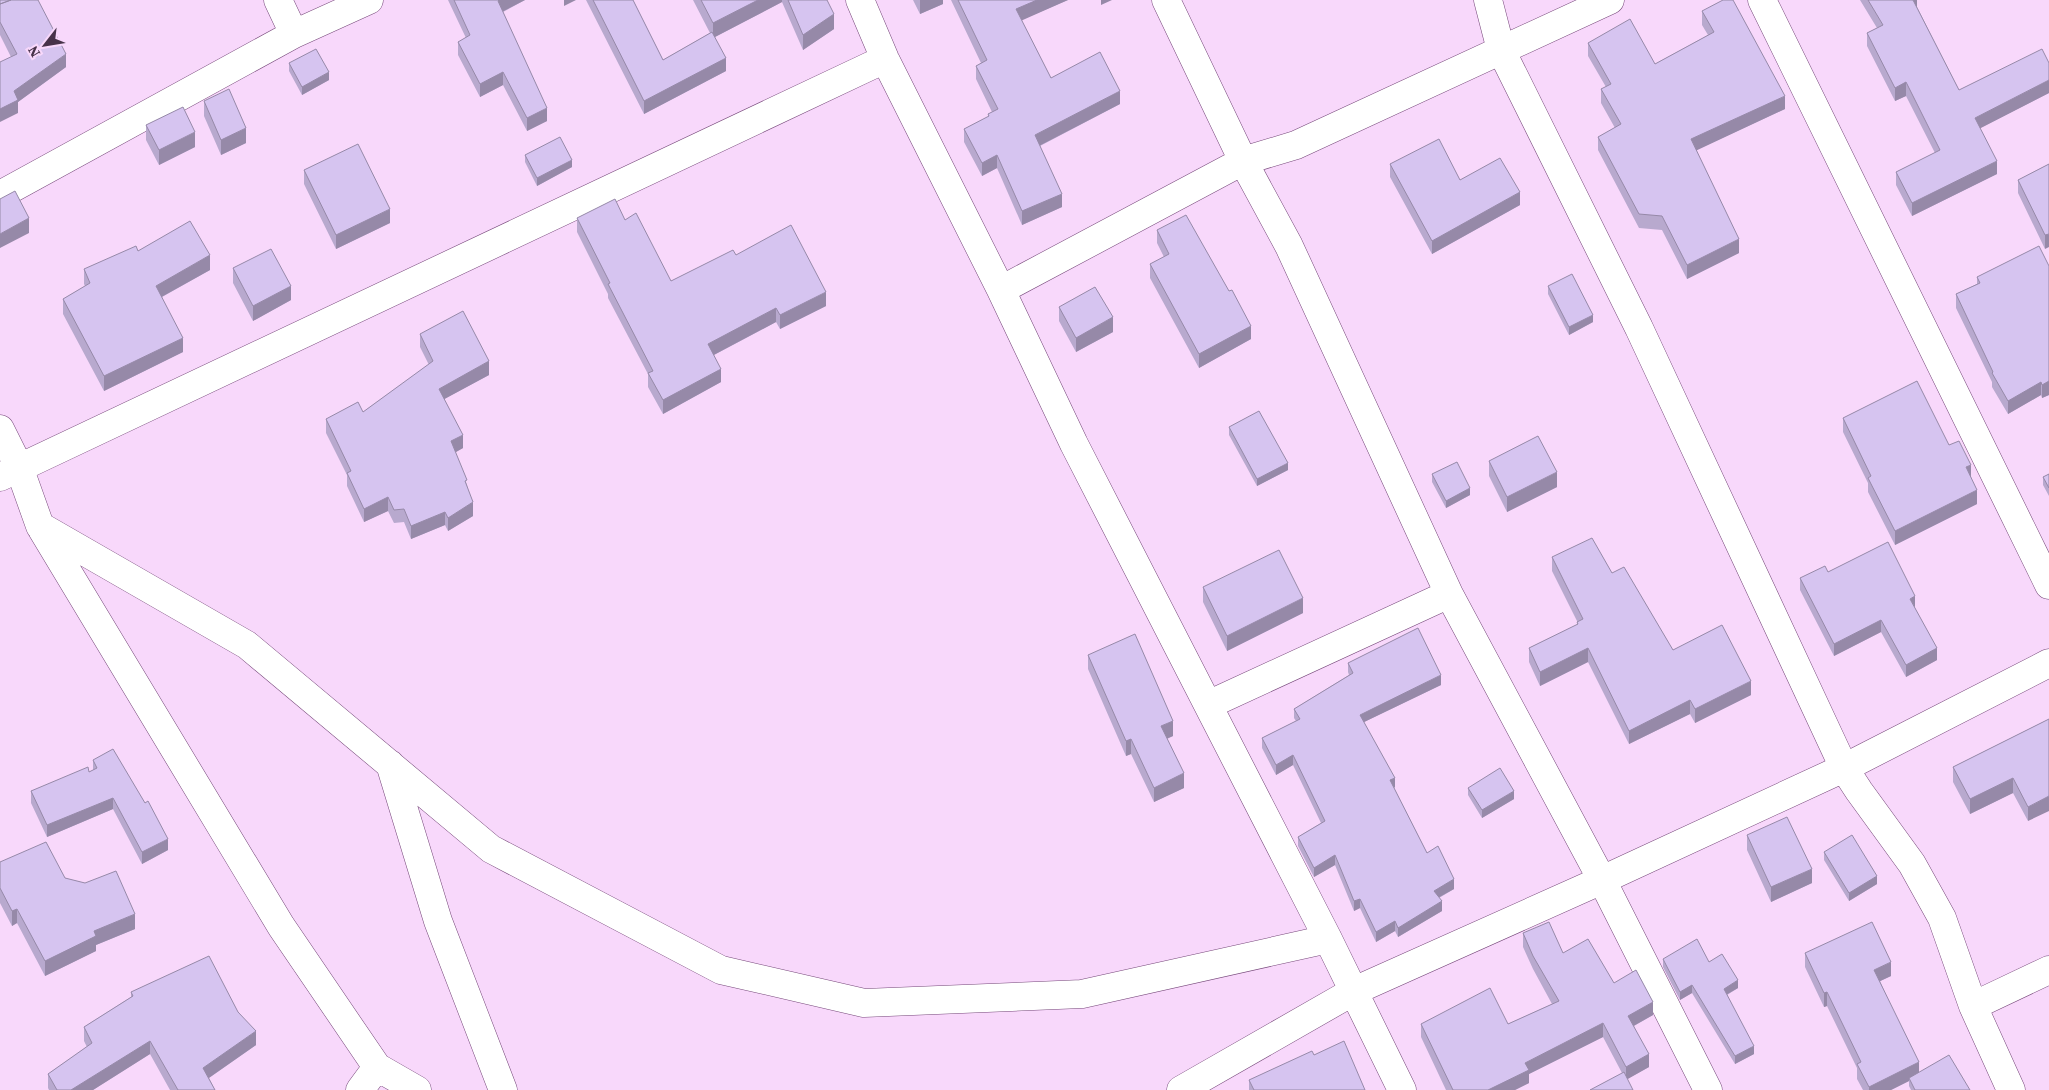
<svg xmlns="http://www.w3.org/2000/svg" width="2049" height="1090" font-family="'Source Serif 4',serif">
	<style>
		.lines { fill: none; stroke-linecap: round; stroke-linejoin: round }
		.street-casing { stroke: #76487a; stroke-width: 29 }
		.street { stroke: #fff; stroke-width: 28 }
		.wall { fill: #b8a9ce }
		.shaded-wall { fill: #9689a8 }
		.building { fill: #d6c4f0; stroke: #9689a8 }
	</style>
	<rect width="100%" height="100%" fill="#f8d8fb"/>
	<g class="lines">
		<defs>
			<path id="street" d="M278 0 294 34
				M860 0 885 59 1001 290 1074 444 1328 939 1402 1090
				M1166 0 1243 161 1289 246 1449 594 1602 880 1708 1090
				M1488 0 1501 50 1639 328 1844 768 1859 791 1912 864 1942 918 1973 1006 2011 1090
				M1762 0 2049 585
				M0 195 294 34 369 0
				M1001 290 1243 161 1296 145 1610 0
				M0 429 19 467 40 526 281 926 377 1067 417 1090
				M0 477 885 59
				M40 526 247 645 491 849 721 970 864 1003 1082 994 1328 939
				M1208 705 1449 594
				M390 764 438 921 503 1090
				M1973 1006 2049 970
				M360 1090 377 1067
				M1181 1090 1354 991 1602 880 1844 768 2049 663"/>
		</defs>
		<use href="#street" class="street-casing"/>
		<use href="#street" class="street"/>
	</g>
	<path class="wall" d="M0 0 66 67 18 102V113L11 57 0 35Z
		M448 0H525L503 12 547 121 527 131 503 85 480 97 458 55V42L466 38Z
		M586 0H633L663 60 710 33 693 0H827L834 29 803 50 782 2 715 37 726 71 644 114Z
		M913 0H943V4L920 14Z
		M951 0H1068L1021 20 1051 78 1120 104 1040 146 1062 207 1022 225 997 168 982 176 964 142V129L988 117V114L992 112 976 79V66L981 63Z
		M1860 0H1917V7L1959 90 2049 93 1980 128 1997 174 1912 216 1896 185V172L1935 153 1906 96 1895 101 1867 46V33L1877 28Z
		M1702 11 1785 109 1696 150 1739 253 1687 279 1662 230 1639 228 1598 150V137L1615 128 1601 103V89L1606 87 1588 56V43L1655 64 1708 35 1702 25Z
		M289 63 329 80 302 95 289 71Z
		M204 101 246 143 221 155 204 116Z
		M146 125 195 147 159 165 146 140Z
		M525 155 572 167 537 186 525 162Z
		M1390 164 1460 180 1520 205 1432 254 1390 177Z
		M2049 164 2045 249 2018 193V180Z
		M304 170 390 223 336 249 304 184Z
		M577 218 625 220 671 281 736 255 826 306 780 329 776 322 714 355 721 382 663 414 648 387V374L608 298V294L577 232Z
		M1157 230 1251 339 1199 368 1150 278V264L1164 257 1157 243Z
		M2049 266V395L2042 398 2041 395 2008 414 1992 387V382L1956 308V294L1977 284V277Z
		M233 268 291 300 253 321 233 283Z
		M84 269 210 270 162 297 183 352 104 391 63 314V299L85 286 84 284Z
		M1548 286 1593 322 1569 335 1548 294Z
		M1059 307 1113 332 1076 352 1059 321Z
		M420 334 489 375 444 399 463 448 455 452 467 485 473 516 448 531 445 525 411 539 404 522 394 523 388 511 364 522 347 486V475L326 433V419L363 412 429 365 420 347Z
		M1843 418 1949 445 1971 477 1977 504 1895 545 1868 492V483L1843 432Z
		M1229 427 1288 470 1257 486 1229 435Z
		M1489 461 1557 487 1507 512 1489 476Z
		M1432 474 1470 495 1446 508 1432 482Z
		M2049 474V496L2043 485V477Z
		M1552 557 1612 573 1673 650 1751 695 1695 723 1690 714 1629 744 1588 662 1540 686 1529 662V648L1577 625V621L1552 571Z
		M1828 572 1915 608 1937 660 1906 677 1881 632 1834 656 1800 590V578Z
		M1203 587 1303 613 1227 651 1203 602Z
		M1088 655 1173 736 1167 739 1184 788 1154 802 1131 754 1126 756 1088 669Z
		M1348 663 1441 685 1364 722 1395 787 1394 788 1427 853 1454 889 1439 898 1442 911 1398 937 1395 931 1376 942 1360 908 1354 911 1335 865 1314 877 1298 846V837L1321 823 1293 765 1276 775 1262 748V738L1296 721 1294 718V709L1349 675 1348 672Z
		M2049 719 2028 821 2013 793 1970 814 1953 782V767Z
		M93 760 168 850 142 864 113 809 47 837 31 803V791L89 772 93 770Z
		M1468 788 1514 799 1482 818 1468 795Z
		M1747 835 1812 883 1771 902 1747 850Z
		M1824 852 1877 884 1849 901 1824 860Z
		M0 862 65 878 135 929 96 945V951L45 976 17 923 12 926 0 903Z
		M1523 933 1563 953 1614 983 1653 1015 1634 1026 1649 1067 1627 1079 1622 1073 1603 1037 1529 1074V1083L1515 1090H1446L1421 1037V1024H1508L1552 1004 1533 969 1523 947Z
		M1805 953 1891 976 1880 981 1919 1073 1970 1090H1911L1909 1086V1081L1891 1090H1863L1857 1079V1068L1827 1006 1824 1007 1805 967Z
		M1663 959 1709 962 1738 988 1727 995 1754 1054 1735 1064 1692 993 1680 1000 1663 967Z
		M131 992 256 1045 209 1078 215 1090H170L150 1054 93 1090H49L48 1088V1074L87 1047 84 1041V1027L131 997Z
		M1314 1055 1365 1090H1249V1080Z"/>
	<path class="shaded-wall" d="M499 0H525L498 14V1Z
		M564 0H576L564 6Z
		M758 0H782V2L713 38V23Z
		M920 0H943V4L920 14Z
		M1037 0H1068L1016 23V9Z
		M1101 0H1112L1101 5Z
		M1913 0H1917V9Z
		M834 14V29L803 50V35Z
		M66 54V67L18 102V113L0 122V109L14 91Z
		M726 58V71L644 114V101Z
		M329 72V80L302 95V87Z
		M503 72V85L480 97V84Z
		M2049 80V93L1975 131V118Z
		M1906 82V96L1895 101V88Z
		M1120 91V104L1035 148V135Z
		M1785 96V109L1691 153V139Z
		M547 108V121L527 131V118Z
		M246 128V143L221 155V140Z
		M195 132V147L159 165V150Z
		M997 155V168L982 176V163Z
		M572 160V167L537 186V178Z
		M1997 161V174L1912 216V203Z
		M1520 192V205L1432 254V241Z
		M1062 194V207L1022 225V211Z
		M390 209V223L336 249V235Z
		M29 218V233L0 248V234Z
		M2049 234V247L2045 249V235Z
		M1739 239V253L1687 279V265Z
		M210 255V270L156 300V286Z
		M291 286V300L253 321V306Z
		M826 292V306L780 329V315Z
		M776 308V322L708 358V344Z
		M1593 315V322L1569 335V327Z
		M1113 317V332L1076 352V338Z
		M1251 326V339L1199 368V354Z
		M183 338V352L104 391V376Z
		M489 361V375L439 402V389Z
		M721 369V382L663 414V400Z
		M2049 381V395L2042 398V385Z
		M2041 382V395L2008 414V401Z
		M463 435V448L451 455V441Z
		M1288 463V470L1257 486V479Z
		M1971 465V479L1966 467Z
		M1557 472V487L1507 512V497Z
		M1470 488V495L1446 508V501Z
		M1977 490V504L1895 545V531Z
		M388 497V511L364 522V509Z
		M473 502V516L448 531V518Z
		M445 512V525L411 539V526Z
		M1915 596V608L1910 599Z
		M1303 598V613L1227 651V636Z
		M1881 620V632L1834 656V644Z
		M1588 648V662L1540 686V672Z
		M1937 648V660L1906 677V665Z
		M1441 675V685L1360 724V715Z
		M1751 681V695L1695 723V709Z
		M1690 700V714L1629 744V731Z
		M1173 721V736L1161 741V726Z
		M1131 739V754L1126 756V741Z
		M1293 755V765L1276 775V765Z
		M1184 773V788L1154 802V788Z
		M1395 778V787L1390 790V780Z
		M2013 778V793L1970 814V799Z
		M1514 791V799L1482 818V810Z
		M2049 796V811L2028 821V807Z
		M113 798V809L47 837V825Z
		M168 839V850L142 864V852Z
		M1335 855V865L1314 877V868Z
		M1812 869V883L1771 902V887Z
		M1877 876V884L1849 901V893Z
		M1454 879V889L1434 900V891Z
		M1360 899V908L1354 911V901Z
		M1442 901V911L1398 937V928Z
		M17 909V923L12 926V911Z
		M135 914V929L96 945V951L45 976V961L94 931Z
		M1395 921V931L1376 942V932Z
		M1891 962V976L1874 984V970Z
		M1738 980V988L1724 996V989Z
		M1692 985V993L1680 1000V992Z
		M1827 992V1006L1824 1007V993Z
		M1653 1002V1015L1628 1029V1016Z
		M1603 1023V1037L1529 1074V1083L1515 1090H1488L1525 1063Z
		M256 1031V1045L203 1082V1068Z
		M150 1041V1054L93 1090H71Z
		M1754 1046V1054L1735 1064V1056Z
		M1649 1054V1067L1626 1080V1067Z
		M1919 1062V1076L1909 1078V1081L1891 1090H1869V1087Z"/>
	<path class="building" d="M0 0H11L0 4Z
		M11 0H38L66 54 14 91 18 100 0 109V62L17 54 0 22V4Z
		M454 0H499L498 1 547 108 527 118 503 72 480 84 458 42 470 35Z
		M593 0H633L663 60 712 32 726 58 644 101Z
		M701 0H758L713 23Z
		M788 0H827L834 14 803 35Z
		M958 0H1037L1016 9 1051 78 1100 52 1120 91 1035 135 1062 194 1022 211 997 155 982 163 964 129 989 116 988 114 998 109 976 66 987 60Z
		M1723 0H1733L1785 96 1691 139 1739 239 1687 265 1662 216 1639 214 1598 137 1621 124 1601 89 1611 84 1588 43 1630 19 1655 64 1714 32 1702 11Z
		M1868 0H1913L1959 90 2042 49 2049 63V80L1975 118 1997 161 1912 203 1896 172 1940 150 1906 82 1895 88 1867 33 1883 25Z
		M316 49 329 72 302 87 289 63Z
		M229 89 246 128 221 140 204 101Z
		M183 107 195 132 159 150 146 125Z
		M560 137 572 160 537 178 525 155Z
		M1439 139 1460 180 1500 158 1520 192 1432 241 1390 164Z
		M358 144 390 209 336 235 304 170Z
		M2049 164V234L2045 235 2018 180Z
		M15 191 29 218 0 234V199Z
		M615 199 625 220 636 213 671 281 733 250 736 255 791 225 826 292 780 315 776 308 708 344 721 369 663 400 648 373 653 371 608 284 610 283 577 218Z
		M1186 215 1229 291 1232 290 1251 326 1199 354 1150 264 1169 254 1157 230Z
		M190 221 210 255 156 286 183 338 104 376 63 299 90 283 84 269 136 246 138 251Z
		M2039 246 2049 266V381L2042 385 2041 382 2008 401 1992 373 1993 372 1956 294 1980 283 1977 277Z
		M271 249 291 286 253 306 233 268Z
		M1572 274 1593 315 1569 327 1548 286Z
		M1095 287 1113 317 1076 338 1059 307Z
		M463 311 489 361 439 389 463 435 451 441 467 480 465 481 473 502 448 518 445 512 411 526 404 509 394 510 388 497 364 509 347 473 351 471 326 419 358 402 363 412 433 361 420 334Z
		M1917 381 1949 445 1959 441 1971 465 1966 467 1977 490 1895 531 1868 478 1871 476 1843 418Z
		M1259 411 1288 463 1257 479 1229 427Z
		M1538 436 1557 472 1507 497 1489 461Z
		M1457 462 1470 488 1446 501 1432 474Z
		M2049 474V488L2043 477Z
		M1592 538 1612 573 1624 567 1673 650 1722 625 1751 681 1695 709 1690 700 1629 731 1588 648 1540 672 1529 648 1578 624 1577 622 1583 619 1552 557Z
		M1888 542 1915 596 1910 599 1937 648 1906 665 1881 620 1834 644 1800 578 1825 566 1828 572Z
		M1279 550 1303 598 1227 636 1203 587Z
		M1418 628 1441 675 1360 715 1395 778 1390 780 1427 853 1438 846 1454 879 1434 891 1442 901 1398 928 1395 921 1376 932 1360 899 1354 901 1335 855 1314 868 1298 837 1325 821 1293 755 1276 765 1262 738 1300 719 1294 709 1353 673 1348 663Z
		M1135 634 1173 721 1161 726 1184 773 1154 788 1131 739 1126 741 1088 655Z
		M2049 719V796L2028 807 2013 778 1970 799 1953 767Z
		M113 749 145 803 148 801 168 839 142 852 113 798 47 825 31 791 88 767 89 772 97 768 93 760Z
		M1500 768 1514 791 1482 810 1468 788Z
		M1787 817 1812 869 1771 887 1747 835Z
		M1852 835 1877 876 1849 893 1824 852Z
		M46 842 65 878 85 883 116 871 135 914 94 931 96 936 45 961 17 909 12 911 0 888V862Z
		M1549 922 1563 953 1588 939 1614 983 1636 970 1653 1002 1628 1016 1649 1054 1626 1067 1603 1023 1525 1063 1529 1070 1488 1090H1453L1421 1024 1490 988 1508 1024 1559 1001 1533 956 1523 933Z
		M1872 922 1891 962 1874 970 1919 1062 1869 1087 1857 1064 1861 1062 1827 992 1824 993 1805 953Z
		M1697 939 1709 962 1722 954 1738 980 1724 989 1754 1046 1735 1056 1692 985 1680 992 1663 959Z
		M209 956 238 1012 256 1031 203 1068 215 1090H178L150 1041 71 1090H57L48 1074 92 1043 84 1027 133 996 131 992Z
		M1344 1041 1365 1090H1254L1249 1080 1312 1051 1314 1055Z
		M1949 1055 1970 1090H1915L1909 1078Z
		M1624 1072 1633 1090H1590Z"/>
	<g transform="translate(45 45) rotate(239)" stroke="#f8d8fb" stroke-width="4" paint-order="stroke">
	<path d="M0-4L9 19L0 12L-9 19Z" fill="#473249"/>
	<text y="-8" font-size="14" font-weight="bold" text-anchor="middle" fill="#473249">N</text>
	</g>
</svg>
